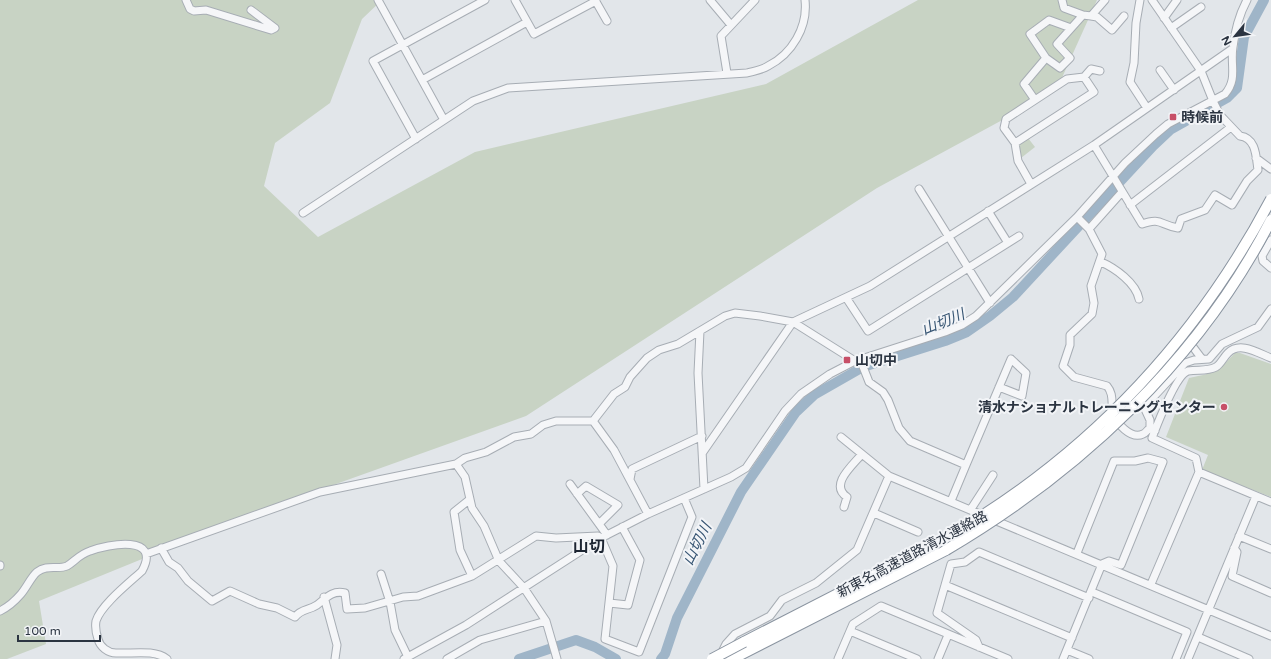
<svg xmlns="http://www.w3.org/2000/svg" width="1271" height="659" font-family="'Varela Round','Noto Sans JP',sans-serif">
	<style>
		.green { fill: #c8d3c4 }
		.lines { fill: none; stroke-linecap: round; stroke-linejoin: round }
		.river { stroke: #9fb5c8; stroke-width: 10 }
		.minor-casing { stroke: #a7adb4; stroke-width: 9 }
		.highway-casing { stroke: #8a94a0; stroke-width: 12 }
		.minor { stroke: #f5f6f8; stroke-width: 7 }
		.highway { stroke: #fff; stroke-width: 10 }
		.highway-bridge-casing { stroke: #8a94a0; stroke-width: 12; stroke-linecap: butt }
		.highway-bridge { stroke: #fff; stroke-width: 10 }
		.poi-dot { fill: #c74f67; stroke: #f2f4f7; stroke-width: 1.5 }
		.labels { text-anchor: middle; stroke-width: 4; stroke-linejoin: round; paint-order: stroke }
		.poi-label { font-size: 14px; font-weight: bold; fill: #2b3441; stroke: #f2f4f7; text-anchor: start }
		.street-label { font-size: 14px; fill: #2b3441; stroke: #f2f4f7 }
		.water-label { font-size: 15px; font-style: italic; fill: #375573; stroke: #f2f4f7 }
		.quarter-label { font-size: 16px; font-weight: bold; fill: #1d2532; stroke: #f2f4f7 }
	</style>
	<rect width="100%" height="100%" fill="#e2e6ea"/>
	<path class="green" d="M0 0H382L362 19 330 103 275 143 264 186 318 237 475 152 766 84 918 0H1097L1056 91 877 188 526 416 255 513 39 601 46 644 7 659H0Z
		M1028 138 1035 147 1021 158 1017 147Z
		M1235 353H1240L1271 364V497L1202 470 1208 455 1166 437 1189 378C1217 372 1216 373 1235 353Z"/>
	<g class="lines">
		<path class="river" d="M519 659 576 640 595 647 616 659
			M661 659 665 654 677 618 741 492 796 412 814 395 863 367 945 341 967 332 990 316 1013 297 1153 146 1170 130 1227 98 1237 88 1244 37 1264 0"/>
		<defs>
			<path id="minor" d="M186 0 190 9 194 11 206 10 271 30 275 28 251 10
				M378 0 444 120
				M515 0 534 34 596 1
				M595 0 607 21
				M710 0 731 25
				M1062 0 1064 8 1083 15
				M1140 0 1136 23 1134 63 1130 82 1147 108
				M1091 16 1097 17 1112 30 1124 16
				M1164 18 1177 0
				M1171 28 1201 7
				M1046 58 1030 34 1049 20 1071 28
				M1160 70 1174 90
				M727 73 721 36 755 0
				M1084 77 1091 69 1100 71
				M422 80 527 22
				M1035 100 1024 84 1046 58 1060 68 1070 58 1057 44 1083 15 1091 16 1105 0
				M416 139 373 61 485 0
				M1015 143 1094 92 1084 77 1067 79 1006 119 1004 128 1015 143 1018 161 1031 184
				M1094 145 1142 224C1161 217 1160 225 1178 228L1181 219 1205 210 1215 195 1232 205 1247 181 1258 170C1256 156 1256 138 1240 136L1220 115 1213 101 1201 71 1152 0
				M1256 158 1271 169
				M919 189 990 303
				M1130 205 1231 127
				M988 211 1008 243
				M303 213 473 101 508 88 747 73C754 71 762 70 768 66 792 54 808 27 805 0
				M1077 217 1089 229 1102 254 1091 286 1094 303 1092 314 1070 335V345L1063 366 1074 377 1107 386C1114 394 1111 403 1113 413 1116 423 1131 440 1143 434 1146 433 1148 429 1150 428L1155 431
				M1089 229 1122 192
				M1271 240 1262 256 1263 261 1271 268
				M1101 262C1115 268 1136 283 1139 299
				M847 299 868 331 1019 236
				M700 331 698 373 704 489
				M1193 347 1202 359
				M860 359 869 382 883 392 888 400 899 428 910 441 966 465 951 501
				M593 421 614 394 625 387 630 377 647 358 659 350 678 344 725 316 735 313 760 316 793 322 855 361
				M593 421 614 450 648 514
				M1150 428V420L1144 407 1185 363 1194 360 1209 359 1222 344 1258 327 1271 309
				M841 437 889 476 1271 636
				M703 452 793 322 870 286 1094 145 1232 49
				M456 464 465 477 472 508 484 526 499 561 524 588 546 621 557 659
				M966 465 1011 359 1026 373 1022 396 999 387
				M1199 472 1271 502
				M630 479 632 469 702 436
				M570 484 607 535
				M577 494 586 486 618 505 599 524
				M469 500 454 512 460 550 472 576
				M844 507 847 497C829 485 852 466 862 454
				M971 509 993 475
				M874 513 918 532
				M1239 536 1271 549
				M161 548 169 562 178 568 188 581 212 601 230 591 259 604 277 608 295 617C302 608 308 611 317 605 326 598 332 590 345 593L347 609 365 608 403 597 418 596 472 576 536 536 556 538 598 536 601 538 613 566 605 639 639 652 692 517 684 498
				M1234 548 1237 552 1232 576 1271 593
				M146 554 320 492 456 464 465 458 486 452 514 437 531 434 543 425 556 421H593
				M0 565V566
				M381 574 390 602 395 630 408 657
				M1151 584 1199 472 1196 458 1152 438C1157 425 1176 375 1188 371 1198 369 1206 372 1216 367 1221 364 1223 358 1228 353 1240 341 1258 353 1271 358
				M945 585 1072 638
				M1092 592 1187 632 1176 659
				M324 597 337 645 335 659
				M609 603 628 605 640 560 622 527
				M0 611C8 607 15 601 21 594 27 587 31 577 37 572 47 564 58 570 67 566 75 561 80 554 90 551 108 544 162 534 142 571 129 583 101 605 96 621 95 627 96 633 98 639 100 647 108 653 116 653 132 654 154 649 167 659
				M850 631 917 659
				M1198 637 1249 659
				M979 647 976 640 937 613 951 564 965 562 979 552 1089 598
				M1067 650 1089 659
				M404 659 466 625 601 538 648 514 731 477 746 468 785 411 801 394 830 374 855 361 945 332 962 325 976 316 1077 217 1125 163 1156 134 1168 124 1225 94C1238 79 1230 65 1233 47 1235 30 1239 15 1247 0
				M447 659 480 640 546 621
				M725 659 723 650 726 644 735 634 770 616 782 600 816 583 857 550 889 476
				M838 659 853 624 881 606 1008 659
				M938 659 948 635
				M1063 659 1102 564 1109 561 1121 565 1163 462 1148 458 1135 461H1114L1077 553
				M1188 659 1256 496"/>
			<path id="highway" d="M744 642 935 544
				M732 659 946 550"/>
		</defs>
		<use href="#minor" class="minor-casing"/>
		<use href="#highway" class="highway-casing"/>
		<use href="#minor" class="minor"/>
		<use href="#highway" class="highway"/>
		<defs>
			<path id="highway-bridge" d="M935 544C1082 462 1192 348 1271 199
				M946 550C1080 471 1199 360 1271 220
				M712 659 744 642"/>
		</defs>
		<use href="#highway-bridge" class="highway-bridge-casing"/>
		<use href="#highway-bridge" class="highway-bridge"/>
	</g>
	<g class="poi-dot">
		<rect x="1169" y="113" width="8" height="8" rx="2"/>
		<rect x="843" y="356" width="8" height="8" rx="2"/>
		<circle cx="1224" cy="407" r="4"/>
	</g>
	<g class="labels">
		<g class="poi-label">
			<text x="1181" y="122">時候前</text>
			<text x="855" y="365">山切中</text>
			<text x="1216" y="412" text-anchor="end">清水ナショナルトレーニングセンター</text>
		</g>
		<g class="street-label">
			<text transform="translate(912 554) rotate(-28)" y="5">新東名高速道路清水連絡路</text>
		</g>
		<g class="water-label">
			<text transform="translate(943 322) rotate(-22)" y="5">山切川</text>
			<text transform="translate(697 544) rotate(-63)" y="5">山切川</text>
		</g>
		<g class="quarter-label">
			<text x="589" y="552">山切</text>
		</g>
	</g>
	<g transform="translate(1235 36) rotate(241)" stroke="#f2f4f7" stroke-width="3" paint-order="stroke">
	<path d="M0-3L7 15L0 10L-7 15Z" fill="#2b3441"/>
	<text y="-6" font-size="11" font-weight="bold" text-anchor="middle" fill="#2b3441">N</text>
	</g>
	<path d="M18 635v6h82v-6" fill="none" stroke="#2b3441" stroke-width="2"/>
	<text x="24" y="635" font-size="12" fill="#2b3441" stroke="#f2f4f7" stroke-width="3" paint-order="stroke">100 m</text>
</svg>
